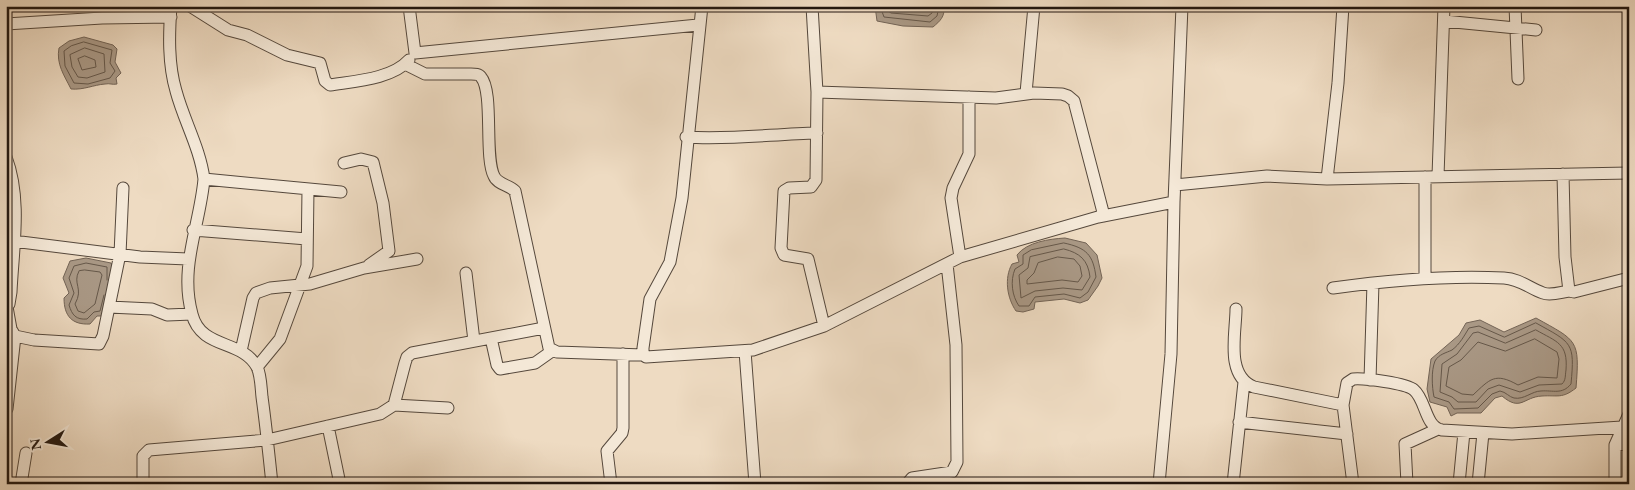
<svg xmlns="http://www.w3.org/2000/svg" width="1635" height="490" font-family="'EB Garamond',serif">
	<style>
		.water { fill: #a99885; stroke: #736456 }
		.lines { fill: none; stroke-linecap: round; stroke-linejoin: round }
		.shore { stroke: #66584a; stroke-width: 1 }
		.minor-casing { stroke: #55483c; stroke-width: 13 }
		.minor { stroke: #f4e8d7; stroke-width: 11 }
	</style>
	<rect width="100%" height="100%" fill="#eedbc2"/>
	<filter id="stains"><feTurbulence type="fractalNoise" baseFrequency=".004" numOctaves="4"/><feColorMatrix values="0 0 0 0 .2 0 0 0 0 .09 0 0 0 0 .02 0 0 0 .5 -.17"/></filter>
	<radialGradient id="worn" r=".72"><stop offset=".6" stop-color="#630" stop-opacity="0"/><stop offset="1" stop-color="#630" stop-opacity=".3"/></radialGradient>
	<path class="water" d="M875 6H944C945 17 940 21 933 27L903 26 877 21Z
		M84 37 113 45 117 49 115 62 121 73 116 78 117 84C112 85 110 83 105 84 93 85 84 90 71 89 64 75 56 64 59 48L69 41Z
		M1065 238 1086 243 1097 255 1102 278 1098 286 1088 300 1080 303 1064 299 1035 302 1034 309 1023 312 1016 311C1007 298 1004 278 1012 264L1019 262 1017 255C1027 242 1049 239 1065 238Z
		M86 258 111 263 114 271 102 316H97L90 324C72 325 64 316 64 298L69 293 63 278 70 261Z
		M1536 318C1577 341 1580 339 1576 388 1562 399 1558 395 1542 396 1523 397 1521 412 1502 396L1495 398 1481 413H1457L1451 416 1447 407 1430 402 1427 389 1431 359 1459 335 1466 323 1480 320 1504 332Z"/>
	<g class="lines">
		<path class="shore" d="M880 6 884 17 930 22 937 16 939 6
			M887 6 888 11 891 13 928 16 932 13 933 6
			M84 42 112 50 110 63 115 71 110 78 88 84 74 83 65 66 64 51 71 46Z
			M85 48 104 54 105 72 87 78 78 77 72 67 70 55Z
			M85 56 95 60 96 67 82 70 78 59Z
			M1064 243C1087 248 1093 255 1096 277L1088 292 1080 298 1064 294 1035 297 1029 306H1019C1012 296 1010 281 1015 269L1023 264V255L1031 250Z
			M1064 249C1080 253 1088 260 1090 277L1082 290 1063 288 1035 291 1021 298 1019 275 1028 268 1030 257Z
			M1058 257 1074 259 1080 266 1082 276 1078 282 1062 280 1027 284V280L1034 273 1038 263Z
			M85 270 100 272 102 275 95 304 84 313 78 311 75 304C84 288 72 284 79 271Z
			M104 295 100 311 94 312 87 319C76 320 72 315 69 305L74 293 69 278 74 266 86 263 107 267V280
			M1536 323C1572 343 1575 342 1571 384 1562 395 1553 390 1541 391 1532 391 1524 400 1514 398 1509 397 1506 392 1500 391L1492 394 1478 408 1454 409 1449 402 1434 397C1432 387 1431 371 1435 361 1439 354 1446 353 1452 350 1460 344 1464 336 1469 328L1479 326 1504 337Z
			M1536 330C1557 342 1568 343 1566 370 1565 376 1566 380 1562 384L1539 385 1520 392 1499 385 1488 389 1476 402H1458L1452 397 1440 392 1442 364 1457 354 1473 333 1478 332 1505 343Z
			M1535 339 1557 352 1559 359 1557 378 1538 377 1518 385C1495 372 1490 379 1473 395L1462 394 1446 386 1449 367 1461 360 1478 342 1505 351Z"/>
		<defs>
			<path id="minor" d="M171 6C169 34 168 64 176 91 184 121 200 148 204 179 200 225 179 267 192 314 201 350 242 339 257 367 261 375 261 388 262 397 266 426 269 455 272 484
				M190 6 228 30 247 35 287 55 320 63 325 81 330 85C355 81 392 79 409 60
				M409 6 415 53 698 25
				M702 6 682 198 670 262 650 299 643 348V355L646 357 753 350 824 326 960 257 1098 217 1174 202
				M812 6 817 92 816 180 811 187 789 188 784 191 781 248 784 255 808 259 824 326
				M1515 6 1518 79
				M1444 21 1536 30
				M6 24 102 18 171 17
				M405 64 425 74H471C475 74 479 74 481 77 494 92 484 157 494 176 497 184 509 185 515 191L549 348 557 352 643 355
				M817 92 996 98 1034 93 1062 94 1068 96 1074 101 1104 216
				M1026 93 1034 6
				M686 137C730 140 773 134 817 133
				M6 157C22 199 13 248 11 292L9 304 6 308
				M344 163 361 159 373 162 383 203 389 251 369 265
				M1563 174 1565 257 1569 291 1574 292 1629 278
				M1438 176 1444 6
				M1425 177V277
				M204 179 341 192
				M1327 179 1338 83 1343 6
				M1175 185 1267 176 1327 179 1629 173
				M193 230 307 239
				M13 241 140 257 188 259
				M960 257 951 198 953 188 969 154V97
				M466 273 474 341
				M1333 288C1390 280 1446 275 1504 278 1520 279 1529 288 1543 293 1551 296 1561 292 1569 291
				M7 307 11 329 15 336 34 340 99 344 103 336 120 254 123 188
				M109 307 152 309 167 315 192 314
				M1236 309C1236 333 1225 376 1254 387L1343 405
				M491 338 497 365 500 369 535 363 552 351
				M241 351 253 298 256 293 270 288 310 284 364 268 417 259
				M745 351 755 484
				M257 367 280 339 307 266 308 189
				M1370 380 1373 283
				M394 405 448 408
				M7 409 15 336
				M1239 422 1347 434
				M328 426 340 484
				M1615 445 1629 444
				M21 484 26 453
				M143 484V456L149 450 267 440 380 414 394 405 405 363 407 357 412 353 544 328
				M611 484 607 451 622 433 623 428V354
				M907 484 912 478 952 472 957 462 956 345 947 264
				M1159 484 1171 354 1174 202 1182 6
				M1233 484 1244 382
				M1353 484 1343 405 1347 383 1353 379C1364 378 1406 383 1414 390 1426 400 1425 427 1442 430L1512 434 1622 427
				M1407 484 1405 444 1438 429
				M1459 484 1464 432
				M1478 484 1483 433
				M1615 484V445L1629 414"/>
		</defs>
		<use href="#minor" class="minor-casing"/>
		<use href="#minor" class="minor"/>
	</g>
	<rect width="1635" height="490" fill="none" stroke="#eedbc2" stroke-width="25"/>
	<rect x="8" y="8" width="1620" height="475" fill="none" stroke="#221710" stroke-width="2.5"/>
	<rect x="12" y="12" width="1610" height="465" fill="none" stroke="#221710"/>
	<g transform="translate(48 442) rotate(259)" stroke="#f4e8d7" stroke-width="4" paint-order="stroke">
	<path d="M0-4L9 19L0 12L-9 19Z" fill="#221710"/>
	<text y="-8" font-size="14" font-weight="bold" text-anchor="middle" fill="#221710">N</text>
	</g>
	<rect width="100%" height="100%" filter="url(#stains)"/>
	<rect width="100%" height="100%" fill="url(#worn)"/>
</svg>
